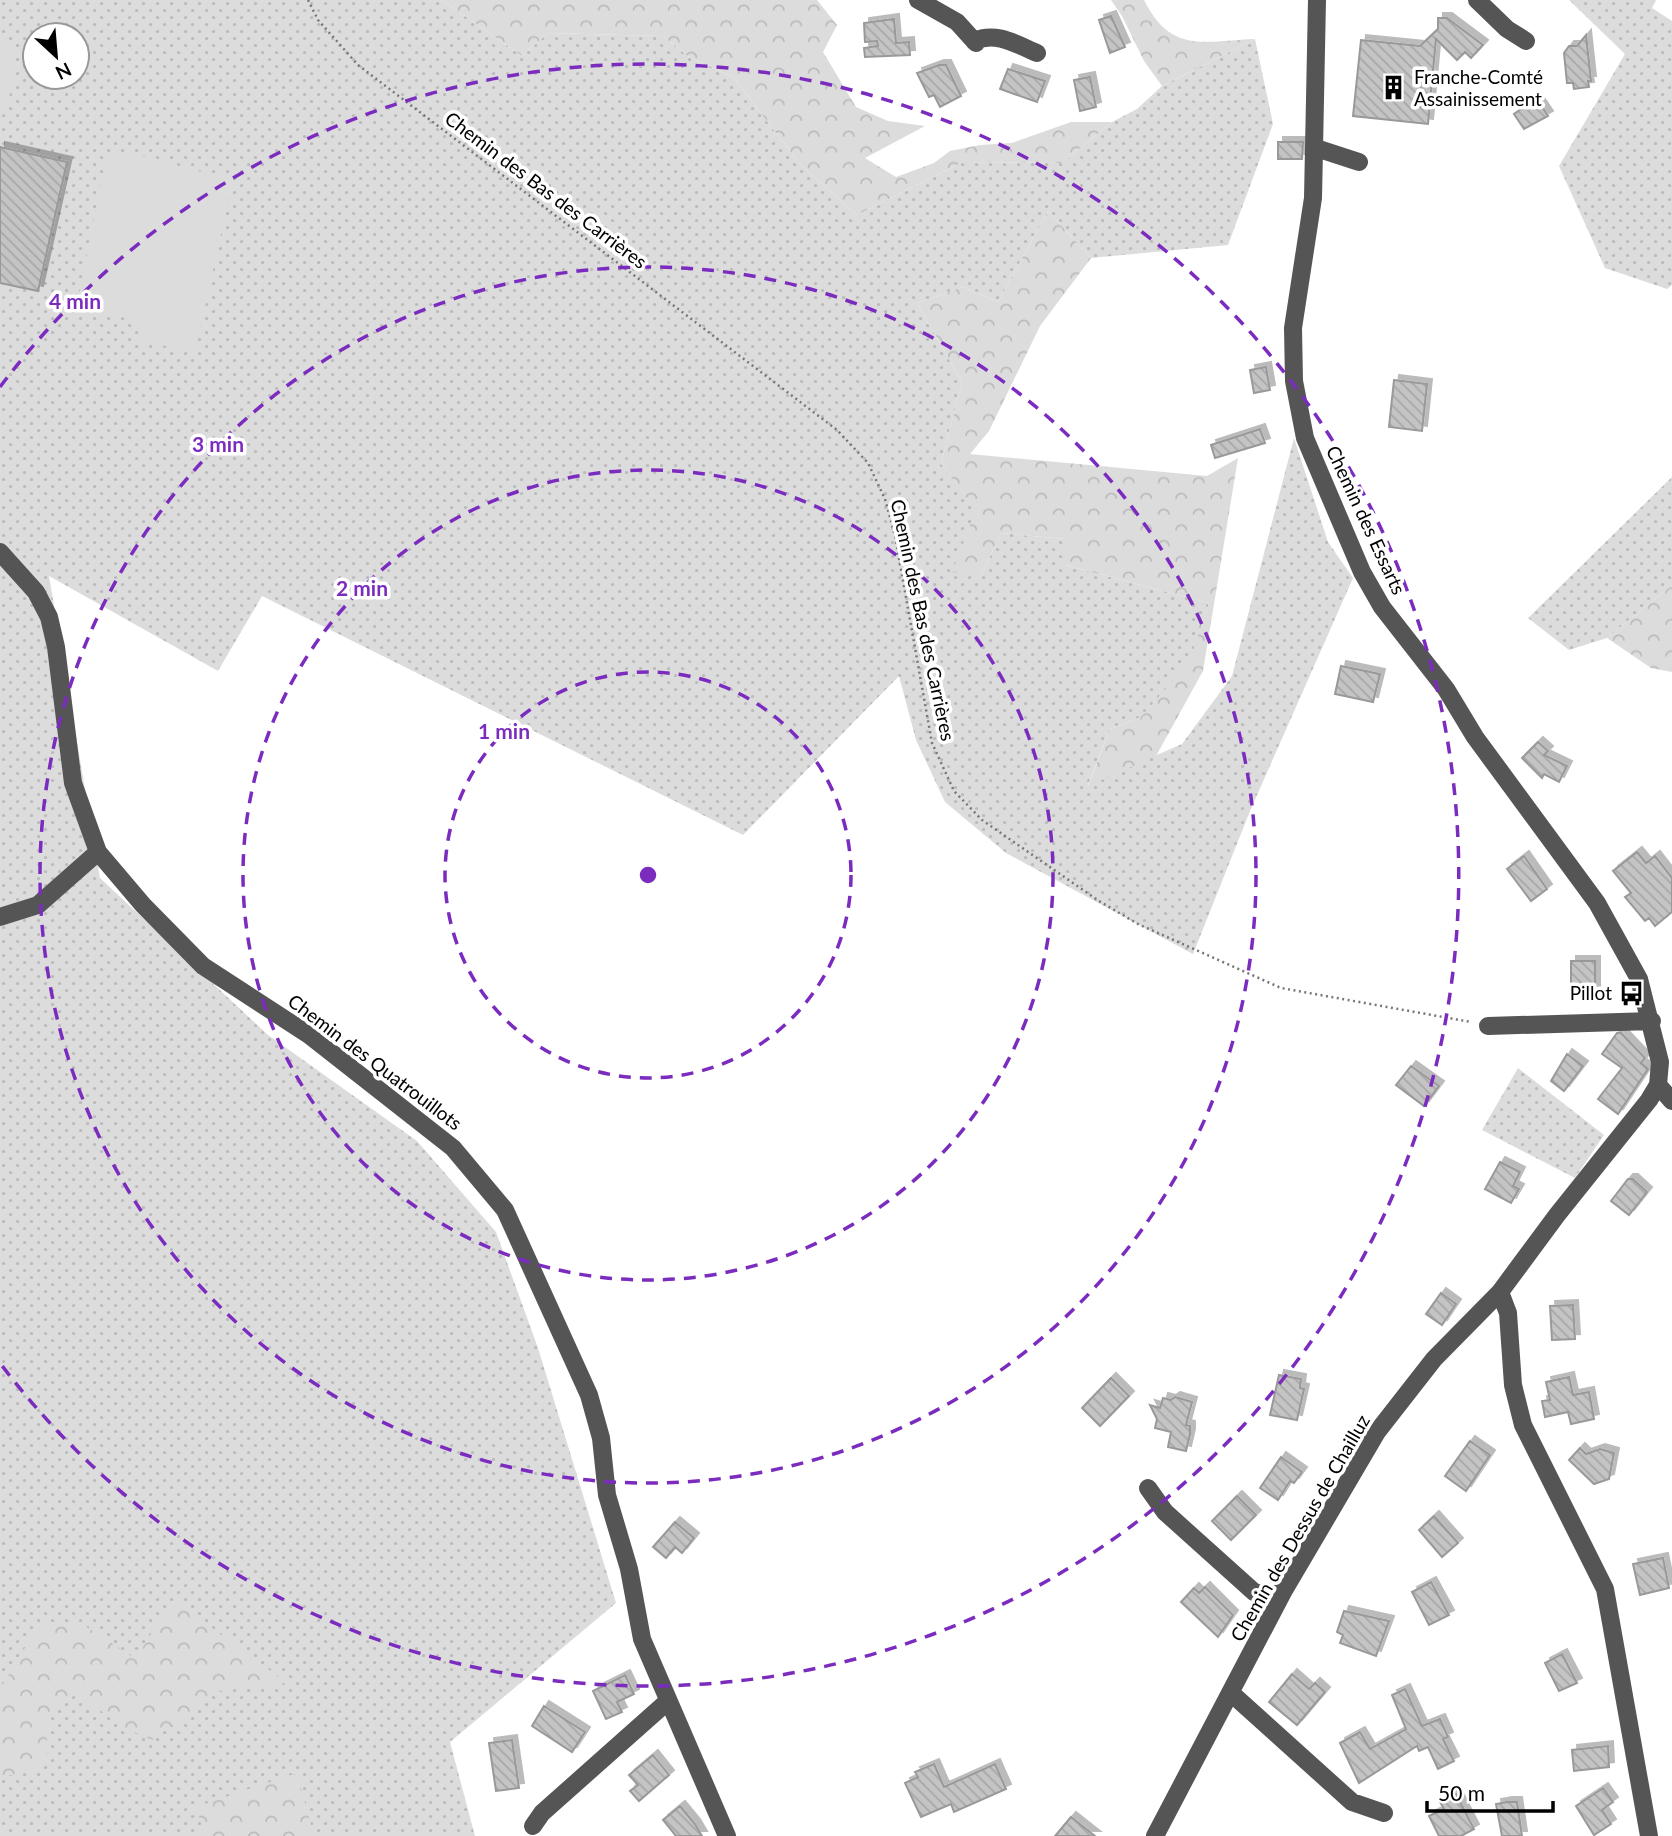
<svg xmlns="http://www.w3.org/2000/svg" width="1672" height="1836" font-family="Lato,sans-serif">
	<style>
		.grass { fill: url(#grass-dots); fill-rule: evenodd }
		.forest { fill: url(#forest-crowns) }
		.pitch { fill: #dcdcdc }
		.building { fill: url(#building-back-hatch); stroke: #999; stroke-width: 2; filter: url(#shadow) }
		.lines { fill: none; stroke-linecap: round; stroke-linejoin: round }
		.path { stroke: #777; stroke-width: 2.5; stroke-dasharray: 2 3.5; stroke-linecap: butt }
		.minor { stroke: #555; stroke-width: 18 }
		.ring { fill: none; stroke: #7b2cbf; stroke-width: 3.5; stroke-dasharray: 12 9 }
		.labels { text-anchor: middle; stroke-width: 7; stroke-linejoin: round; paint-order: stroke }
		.poi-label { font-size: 19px; fill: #000; stroke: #fff; text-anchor: start }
		.street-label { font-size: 19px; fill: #000; stroke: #fff }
		.centre { fill: #7b2cbf; stroke: #fff; stroke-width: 3.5 }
		.ring-label { font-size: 21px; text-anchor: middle; font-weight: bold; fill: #7b2cbf; stroke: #fff; stroke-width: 7; stroke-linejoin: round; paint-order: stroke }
	</style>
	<defs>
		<pattern id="grass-dots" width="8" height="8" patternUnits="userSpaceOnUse" patternTransform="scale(1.75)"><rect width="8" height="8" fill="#dcdcdc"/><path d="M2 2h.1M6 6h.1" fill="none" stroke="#bbb" stroke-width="1.8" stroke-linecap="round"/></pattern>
		<pattern id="forest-crowns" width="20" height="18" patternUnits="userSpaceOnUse" patternTransform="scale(1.75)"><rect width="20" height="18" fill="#dcdcdc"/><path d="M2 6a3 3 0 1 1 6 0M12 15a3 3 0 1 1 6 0" fill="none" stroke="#bbb"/></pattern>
		<pattern id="building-back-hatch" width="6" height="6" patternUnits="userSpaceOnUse" patternTransform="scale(1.75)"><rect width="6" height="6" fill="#c4c4c4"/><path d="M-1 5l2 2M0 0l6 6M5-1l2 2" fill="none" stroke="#a7a7a7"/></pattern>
		<filter id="shadow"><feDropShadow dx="5" dy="-5" stdDeviation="0" flood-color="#0004"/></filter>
	</defs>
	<rect width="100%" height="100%" fill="#fff"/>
	<path class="grass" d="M0 0H442L522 56 548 33 663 36 688 56 733 77 800 164 857 215 963 162 1062 163 1112 122 1137 109 1162 86 1255 39 1273 124 1228 245 1091 258 1048 211 998 302 963 287 917 303 962 382 941 464 976 509 981 576 1001 533 1065 539V565L1209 603 1190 662 1141 717 1110 729 1088 785 1182 744 1232 676 1294 438 1328 542 1353 578 1250 811 1193 954 1006 853 945 802 916 740 899 676 743 835 262 596 218 671 49 576 100 878 268 1035 417 1141 496 1232 538 1348 616 1603 450 1742 475 1836H0ZM35 35H77V77H35Z
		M1569 0H1656L1652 8 1672 21V285L1667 289 1605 268 1559 166 1625 54Z
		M1672 477V585L1607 638 1569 650 1528 618Z
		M1518 1068 1604 1135 1575 1178 1482 1130Z"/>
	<path class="forest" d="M442 0H817L837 25 823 52 856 107 888 121 925 126 865 158 896 177 934 163 950 151 980 145 1012 143 1071 122H1112L1062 163 963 162 857 215 800 164 733 77 688 56 663 36 548 33 522 56Z
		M1111 0H1144C1171 54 1203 41 1255 39L1162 86 1144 61 1122 16Z
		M1048 211 1091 258 1040 326 989 431 970 454 1207 476 1238 458 1203 671 1156 756 1088 786 1110 729 1141 717 1189 662 1209 603 1065 565V539L1001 533 981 576 952 572 976 510 941 464 962 382 917 303 963 287 998 302Z
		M1672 585V672L1651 668 1607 638Z
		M175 1601 287 1683 219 1691 152 1740 125 1728 74 1692C50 1711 44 1726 47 1757L34 1771 0 1777V1689L40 1623 85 1626 136 1659 161 1617Z
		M297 1773 314 1836H205L196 1807Z"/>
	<path class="pitch" d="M0 40C7 44 13 49 14 57 15 74 9 106 0 120Z
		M129 153 233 180 195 352 137 340 140 321 82 309 79 295 105 163 116 155Z"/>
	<path class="building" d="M1111 16 1125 47 1110 53 1099 20Z
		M1438 18H1447L1483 45 1471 58 1465 52 1457 60 1436 39 1428 124 1353 116 1361 40 1420 46 1438 29Z
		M894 19 896 43 909 42 910 55 865 57 864 48 878 46 877 41 865 42 864 23Z
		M1586 35 1591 81H1588L1589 87 1574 89 1573 83H1567L1564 53 1569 46H1577Z
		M939 65H946L961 96 940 107 934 95 929 97 917 73Z
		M1008 69 1045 81 1037 102 1000 89Z
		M1090 77 1096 107 1080 111 1074 80Z
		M1536 98 1548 116 1524 129 1514 114Z
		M1278 142H1303L1302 159H1278Z
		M0 147 67 162 38 291 0 283Z
		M1266 367 1270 390 1254 393 1250 370Z
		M1394 380 1427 384 1422 431 1389 427Z
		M1260 429 1265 443 1215 458 1211 445Z
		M1341 666 1380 674 1373 702 1335 694Z
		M1538 742 1548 751 1544 755 1567 766 1559 782 1544 774 1542 778 1522 758Z
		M1637 852 1646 863 1655 856 1672 878V912L1655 926 1649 918 1645 921 1625 897 1631 893 1613 871Z
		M1524 856 1547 889 1531 901 1507 869Z
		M1571 961H1595V994H1571Z
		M1617 1033H1621L1645 1058 1641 1063 1648 1069 1618 1114 1598 1099 1622 1068 1602 1054Z
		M1567 1054 1583 1066 1564 1091 1551 1081Z
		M1411 1066 1439 1086 1424 1106 1396 1085Z
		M1500 1162 1520 1172 1513 1186 1519 1189 1511 1203 1485 1189Z
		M1628 1179H1633L1647 1192 1629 1215 1611 1201Z
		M1441 1293 1456 1304 1442 1325 1426 1314Z
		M1573 1305 1575 1339 1552 1340 1550 1306Z
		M1279 1375 1301 1379 1300 1388 1304 1389 1297 1420 1270 1415Z
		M1569 1377 1573 1395 1589 1392 1594 1419 1571 1424 1568 1412 1545 1417 1542 1401 1550 1400 1546 1382Z
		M1111 1378 1129 1396 1100 1426 1082 1408Z
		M1175 1397 1192 1402 1186 1425 1190 1426V1434L1186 1451 1168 1447 1171 1432 1155 1428 1157 1419 1150 1405 1160 1408 1163 1398 1171 1400Z
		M1470 1441 1490 1455 1466 1491 1445 1476Z
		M1580 1448 1586 1454 1600 1449 1614 1453 1609 1479 1594 1484 1569 1460Z
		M1281 1457 1302 1472 1294 1483 1290 1481 1278 1500 1260 1488Z
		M1237 1496 1256 1515 1231 1540 1212 1521Z
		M1434 1516 1458 1543 1442 1557 1419 1530Z
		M675 1522 694 1538 682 1553 675 1547 666 1558 653 1547Z
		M1663 1558 1669 1588 1640 1595 1633 1564Z
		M1431 1582 1449 1615 1429 1625 1412 1592Z
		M1205 1587 1233 1615 1218 1637 1181 1602 1194 1588 1199 1593Z
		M1344 1611 1389 1621 1376 1656 1340 1643 1343 1635 1337 1632Z
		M1562 1654 1577 1683 1559 1691 1545 1663Z
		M1292 1674 1309 1689 1315 1683 1325 1692 1297 1725 1269 1702Z
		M625 1675 634 1694 617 1702 622 1712 606 1719 593 1691Z
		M1405 1689 1422 1726 1440 1719 1448 1737 1443 1739 1454 1761 1438 1769 1428 1747 1419 1751 1417 1746 1359 1783 1340 1743 1360 1732 1370 1749 1406 1729 1392 1695Z
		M544 1706 585 1732 572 1752 532 1726Z
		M512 1740 519 1788 496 1791 489 1743Z
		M1608 1746 1609 1767 1574 1771 1572 1750Z
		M653 1755 669 1775 639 1801 630 1791 638 1785 629 1775Z
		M934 1764 944 1787 995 1764 1006 1789 954 1812 951 1804 921 1817 905 1783 918 1777 915 1772Z
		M1603 1788 1613 1802 1602 1810 1611 1824 1594 1835 1576 1806Z
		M1456 1794 1474 1829 1461 1836H1439L1429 1816 1444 1809 1440 1802Z
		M1507 1802H1517L1522 1836H1502L1496 1804Z
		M680 1806 695 1824 702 1836H676L663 1820Z
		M1071 1817 1095 1836H1055Z"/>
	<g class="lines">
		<path class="path" d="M308 0 318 20 358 65 837 430 868 463 885 499 895 536 932 743 954 791 982 820 1099 901 1138 924 1281 988 1471 1022"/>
		<path class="minor" d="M918 0 957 22 976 43
			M1477 0 1507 29 1526 41
			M974 41C996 31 1016 44 1037 53
			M1316 148 1359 162
			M0 552 36 592 49 617 56 647 73 783 98 852 143 905 203 966 309 1035 453 1148 505 1210 589 1395 601 1438 607 1495 629 1569 642 1639 727 1836
			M0 917 38 905 98 852
			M1488 1026 1652 1021
			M1658 1085 1672 1101
			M1500 1292 1508 1313 1513 1385 1523 1425 1605 1589 1649 1836
			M1148 1488 1165 1512 1254 1592 1269 1596 1283 1592
			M1231 1693 1352 1802 1384 1813
			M533 1826 542 1813 668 1701
			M1155 1836 1283 1592 1377 1432 1434 1359 1500 1292 1557 1215 1649 1100 1658 1085 1660 1062 1639 979 1597 903 1475 737 1446 689 1382 607 1362 572 1305 438 1294 381 1293 328 1313 198 1317 0"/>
	</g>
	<g class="ring">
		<circle cx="648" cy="875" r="203"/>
		<circle cx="648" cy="875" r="405"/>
		<circle cx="648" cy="875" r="608"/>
		<path d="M0 387A811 811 0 1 1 0 1363"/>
	</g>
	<defs>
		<symbol id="building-bare" viewBox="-9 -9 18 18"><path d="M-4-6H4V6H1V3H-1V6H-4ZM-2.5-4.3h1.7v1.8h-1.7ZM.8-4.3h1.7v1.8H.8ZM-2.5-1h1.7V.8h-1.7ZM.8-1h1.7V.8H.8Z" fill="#000" stroke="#fff" stroke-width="2.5" paint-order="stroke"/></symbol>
		<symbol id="bus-bare" viewBox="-9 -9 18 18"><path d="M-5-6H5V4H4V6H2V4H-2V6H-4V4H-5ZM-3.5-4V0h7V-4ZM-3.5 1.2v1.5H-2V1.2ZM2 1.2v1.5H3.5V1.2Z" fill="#000" stroke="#fff" stroke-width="2.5" paint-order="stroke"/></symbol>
	</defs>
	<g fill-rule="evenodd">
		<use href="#building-bare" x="1376" y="70" width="35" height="35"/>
		<use href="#bus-bare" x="1614" y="976" width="35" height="35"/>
	</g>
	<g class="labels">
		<g class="poi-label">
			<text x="1414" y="84">Franche-Comté<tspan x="1414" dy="22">Assainissement</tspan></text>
			<text x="1612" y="1000" text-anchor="end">Pillot</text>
		</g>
		<g class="street-label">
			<text transform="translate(546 190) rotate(37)" y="7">Chemin des Bas des Carrières</text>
			<text transform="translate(1366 520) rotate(65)" y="7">Chemin des Essarts</text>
			<text transform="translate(923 620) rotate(78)" y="7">Chemin des Bas des Carrières</text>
			<text transform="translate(375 1062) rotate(37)" y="7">Chemin des Quatrouillots</text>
			<text transform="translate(1300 1528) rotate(-60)" y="7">Chemin des Dessus de Chailluz</text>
		</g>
	</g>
	<circle cx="648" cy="875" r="10" class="centre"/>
	<g class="ring-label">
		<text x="75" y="309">4 min</text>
		<text x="218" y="452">3 min</text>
		<text x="362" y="596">2 min</text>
		<text x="504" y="739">1 min</text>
	</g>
	<g transform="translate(56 56) rotate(154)"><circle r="33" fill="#ffffff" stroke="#999999" stroke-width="2"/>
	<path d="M0-5L12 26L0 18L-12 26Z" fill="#000000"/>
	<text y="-10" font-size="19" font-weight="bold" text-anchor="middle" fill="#000000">N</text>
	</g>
	<path d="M1427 1801v10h126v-10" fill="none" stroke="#000000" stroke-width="3.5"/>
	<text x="1438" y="1801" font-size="21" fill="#000000" stroke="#ffffff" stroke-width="5" paint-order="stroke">50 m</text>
</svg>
